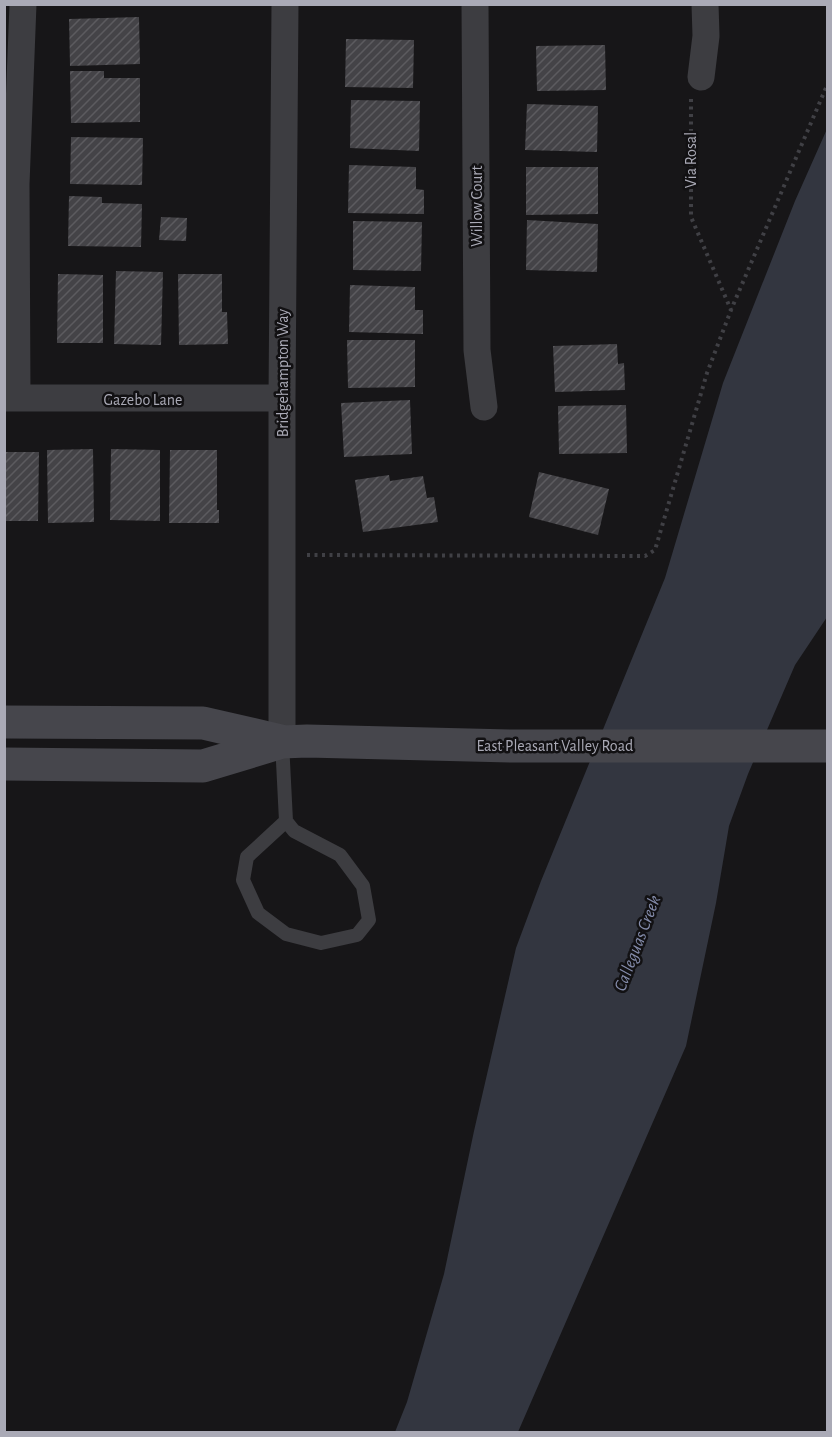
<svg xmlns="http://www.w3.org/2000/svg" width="832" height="1437" font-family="'Alegreya Sans',sans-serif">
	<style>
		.water { fill: #333640 }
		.building { fill: url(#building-hatch) }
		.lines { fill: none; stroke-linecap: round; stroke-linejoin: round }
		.path { stroke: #404045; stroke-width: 4; stroke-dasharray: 3 4.5; stroke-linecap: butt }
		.service { stroke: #3d3d41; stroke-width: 14 }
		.minor { stroke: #3d3d41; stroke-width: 27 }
		.secondary { stroke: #46464c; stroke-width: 33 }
		.labels { text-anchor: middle; stroke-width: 5; stroke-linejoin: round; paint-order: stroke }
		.street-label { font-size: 16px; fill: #aaaab6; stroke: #121113 }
		.water-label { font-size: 18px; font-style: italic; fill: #858dac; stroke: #121113 }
	</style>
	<defs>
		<pattern id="building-hatch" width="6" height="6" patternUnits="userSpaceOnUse" patternTransform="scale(1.5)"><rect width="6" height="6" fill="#444347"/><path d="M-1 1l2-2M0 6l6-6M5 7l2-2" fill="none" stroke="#5c5b5f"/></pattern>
	</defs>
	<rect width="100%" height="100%" fill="#171618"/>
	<path class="water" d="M827 129V617L795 665 748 774 729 826 716 903 686 1046 518 1432H395L407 1402 444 1274 474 1131 516 948 541 881 665 578 723 383 795 201Z"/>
	<path class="building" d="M139 17 140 64 70 66 69 19Z
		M346 39 414 40 413 88 345 87Z
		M605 45 606 90 537 91 536 46Z
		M70 71H104V78H140V122L71 123Z
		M351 100 420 101 419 151 350 148Z
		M527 104 598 106 597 152 525 150Z
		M71 137 143 138 142 185 70 184Z
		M349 165 416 167V189L424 190V214L348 213Z
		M526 167H598V214L526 215Z
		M69 196 102 197V203L142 204 141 247 68 246Z
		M161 217 187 218 186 241 159 240Z
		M527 220 598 224 597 272 526 270Z
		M353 221 422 222 421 271 353 270Z
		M116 271 163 272 161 345 114 344Z
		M58 274 103 275V343H57Z
		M178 274H222V312H227L228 344 179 345Z
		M350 285 415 287V310H423V334L349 332Z
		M347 340H415V387L348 388Z
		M617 344 618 364 624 363 625 390 555 392 553 346Z
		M410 400 412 454 344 457 341 403Z
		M626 405 627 453 559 454 558 406Z
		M93 449 94 522 48 523 47 450Z
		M111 449 160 450V521L110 520Z
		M170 450H217V510H219V523H169Z
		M4 452H39L38 521H4Z
		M539 472 609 489 598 535 529 517Z
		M389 475 390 481 423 476 427 498 434 497 438 522 363 532 355 480Z"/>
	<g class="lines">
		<path class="path" d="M691 99V217L731 310
			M307 555 645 556 655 550 707 373 731 310 828 83"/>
		<path class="service" d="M282 742 286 821 294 831 340 855 363 886 369 920 357 935 321 943 286 934 258 913 243 880 247 857 286 821"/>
		<path class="minor" d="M475 4 477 350 484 407
			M701 77 706 36 705 4
			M4 398H282
			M17 398 16 184 23 4
			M282 742V398L285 4"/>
		<path class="secondary" d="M4 722 203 723 281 741
			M4 764 203 766 282 742 307 741 512 746H828"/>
	</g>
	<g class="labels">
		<g class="street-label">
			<text transform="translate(690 160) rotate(-90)" y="6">Via Rosal</text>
			<text transform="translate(476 206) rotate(-90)" y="6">Willow Court</text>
			<text transform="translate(282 373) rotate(-90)" y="6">Bridgehampton Way</text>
			<text x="143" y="405">Gazebo Lane</text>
			<text x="555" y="751">East Pleasant Valley Road</text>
		</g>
		<g class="water-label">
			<text transform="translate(637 943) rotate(-69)" y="6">Calleguas Creek</text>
		</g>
	</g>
	<rect width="832" height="1437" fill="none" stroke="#aaaab6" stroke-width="12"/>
</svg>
